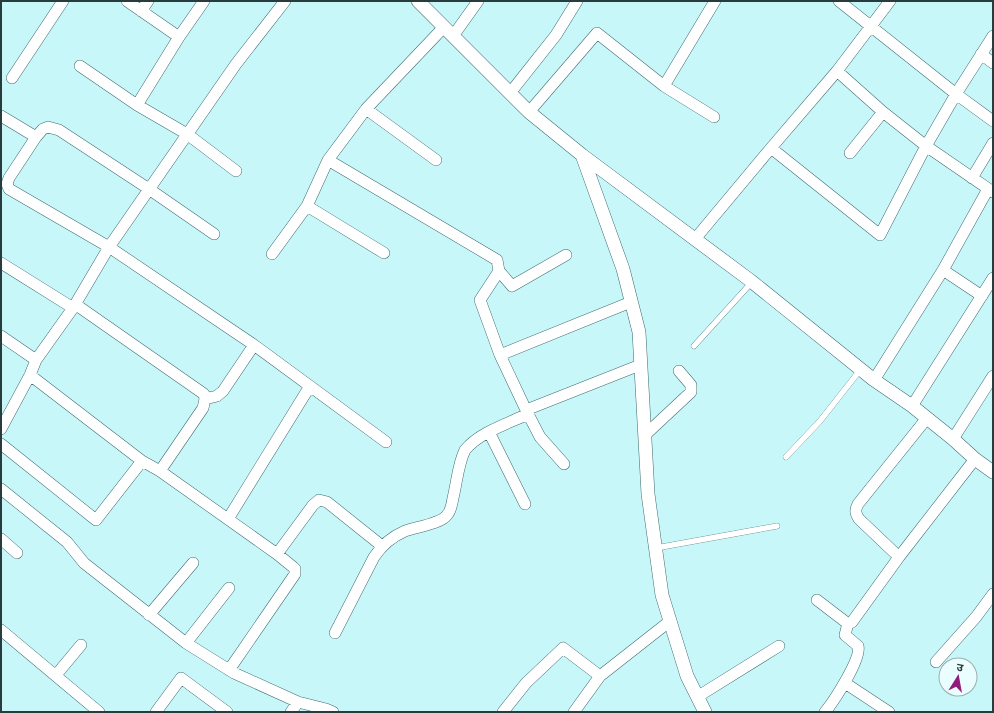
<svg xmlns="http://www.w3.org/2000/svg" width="994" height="713" font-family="'Public Sans','Noto Sans Devanagari',sans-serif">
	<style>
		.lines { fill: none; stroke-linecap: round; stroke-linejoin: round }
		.service-casing { stroke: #406b6e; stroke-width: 6 }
		.minor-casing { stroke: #406b6e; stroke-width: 12 }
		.tertiary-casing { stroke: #406b6e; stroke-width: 14 }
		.service { stroke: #fff; stroke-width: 5.5 }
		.minor { stroke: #fff; stroke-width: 11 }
		.tertiary { stroke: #fff; stroke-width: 13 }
	</style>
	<rect width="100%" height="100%" fill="#c8f7fa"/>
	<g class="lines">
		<defs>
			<path id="service" d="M694 346 752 282
				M786 457 820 421 861 369
				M656 548 777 526"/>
			<path id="minor" d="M127 1 179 37
				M204 1 179 37 137 105 187 134 236 171
				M839 1 956 94 993 121
				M141 11 148 1
				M444 27 366 109 328 160 497 260 499 271 480 300 500 355 526 410 640 365
				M453 36 478 1
				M981 54 993 63
				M80 66 137 105
				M837 71 883 112 926 146 993 192
				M12 78 63 1
				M664 86 714 117
				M510 93 556 35 577 1
				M366 109 436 160
				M529 112 597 33 664 86 715 1
				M1 116 36 137 43 129 48 127 59 130 149 189 214 234
				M36 137 9 178 7 184 9 189 109 247 254 345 386 442
				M771 148 880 235 926 146 956 94 993 36
				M850 153 883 112
				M328 160 307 206 384 253
				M972 178 993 143
				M695 239 771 148 837 71 890 1
				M272 254 307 206
				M1 263 73 308
				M943 270 982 296
				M499 271 512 286 566 255
				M75 304 204 394 205 399 203 408 160 471
				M1 336 36 360
				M500 355 631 302
				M30 375 142 461 160 471 277 554 313 505 319 500 327 502 382 546
				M874 380 943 270 988 189
				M205 399 217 396 223 391 254 345
				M912 406 993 278
				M526 410 540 437 564 464
				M1 429 30 375 36 360 73 308 109 247 236 64 285 1
				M489 432 525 504
				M645 435 691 392V385L679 371
				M953 439 993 376
				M1 444 96 520 142 461
				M1 489 67 542 84 563 186 643 234 673 298 702 326 709 333 712
				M228 519 310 386
				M1 539 17 553
				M899 557 859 519C855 513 855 510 858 504L927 418
				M817 600 847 623H850L852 622 899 557 975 459
				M149 615 193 563
				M1 630 99 712
				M335 633 374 557C382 545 391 537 405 531 415 527 441 524 447 515 451 511 452 504 453 498 457 482 458 464 465 450 480 432 507 424 528 414
				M186 643 229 588
				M936 662 976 617 993 594
				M229 670 295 574V569L293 567 277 554
				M56 675 81 645
				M600 676 670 621
				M845 683 889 712
				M697 697 779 646
				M156 712 181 678 227 712
				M291 712 298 702
				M503 712 526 683 563 648 600 676 574 712
				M825 712C834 701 862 658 858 646L845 635 848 623"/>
			<path id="tertiary" d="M418 1 529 112 582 155 751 281 874 380 912 406 953 439 975 459 993 472
				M582 155 623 269 639 332 648 494 662 595 687 676 705 712"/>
		</defs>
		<use href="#service" class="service-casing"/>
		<use href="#minor" class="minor-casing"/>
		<use href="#tertiary" class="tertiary-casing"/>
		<use href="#service" class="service"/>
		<use href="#minor" class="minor"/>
		<use href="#tertiary" class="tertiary"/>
	</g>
	<rect width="994" height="713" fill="none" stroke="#293c3d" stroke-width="4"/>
	<g transform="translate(958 677) rotate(11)"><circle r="19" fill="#ebfeff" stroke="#9db0b1"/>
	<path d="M0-3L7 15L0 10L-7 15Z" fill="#911c7c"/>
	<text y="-6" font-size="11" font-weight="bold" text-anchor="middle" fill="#293c3d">उ</text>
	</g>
</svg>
